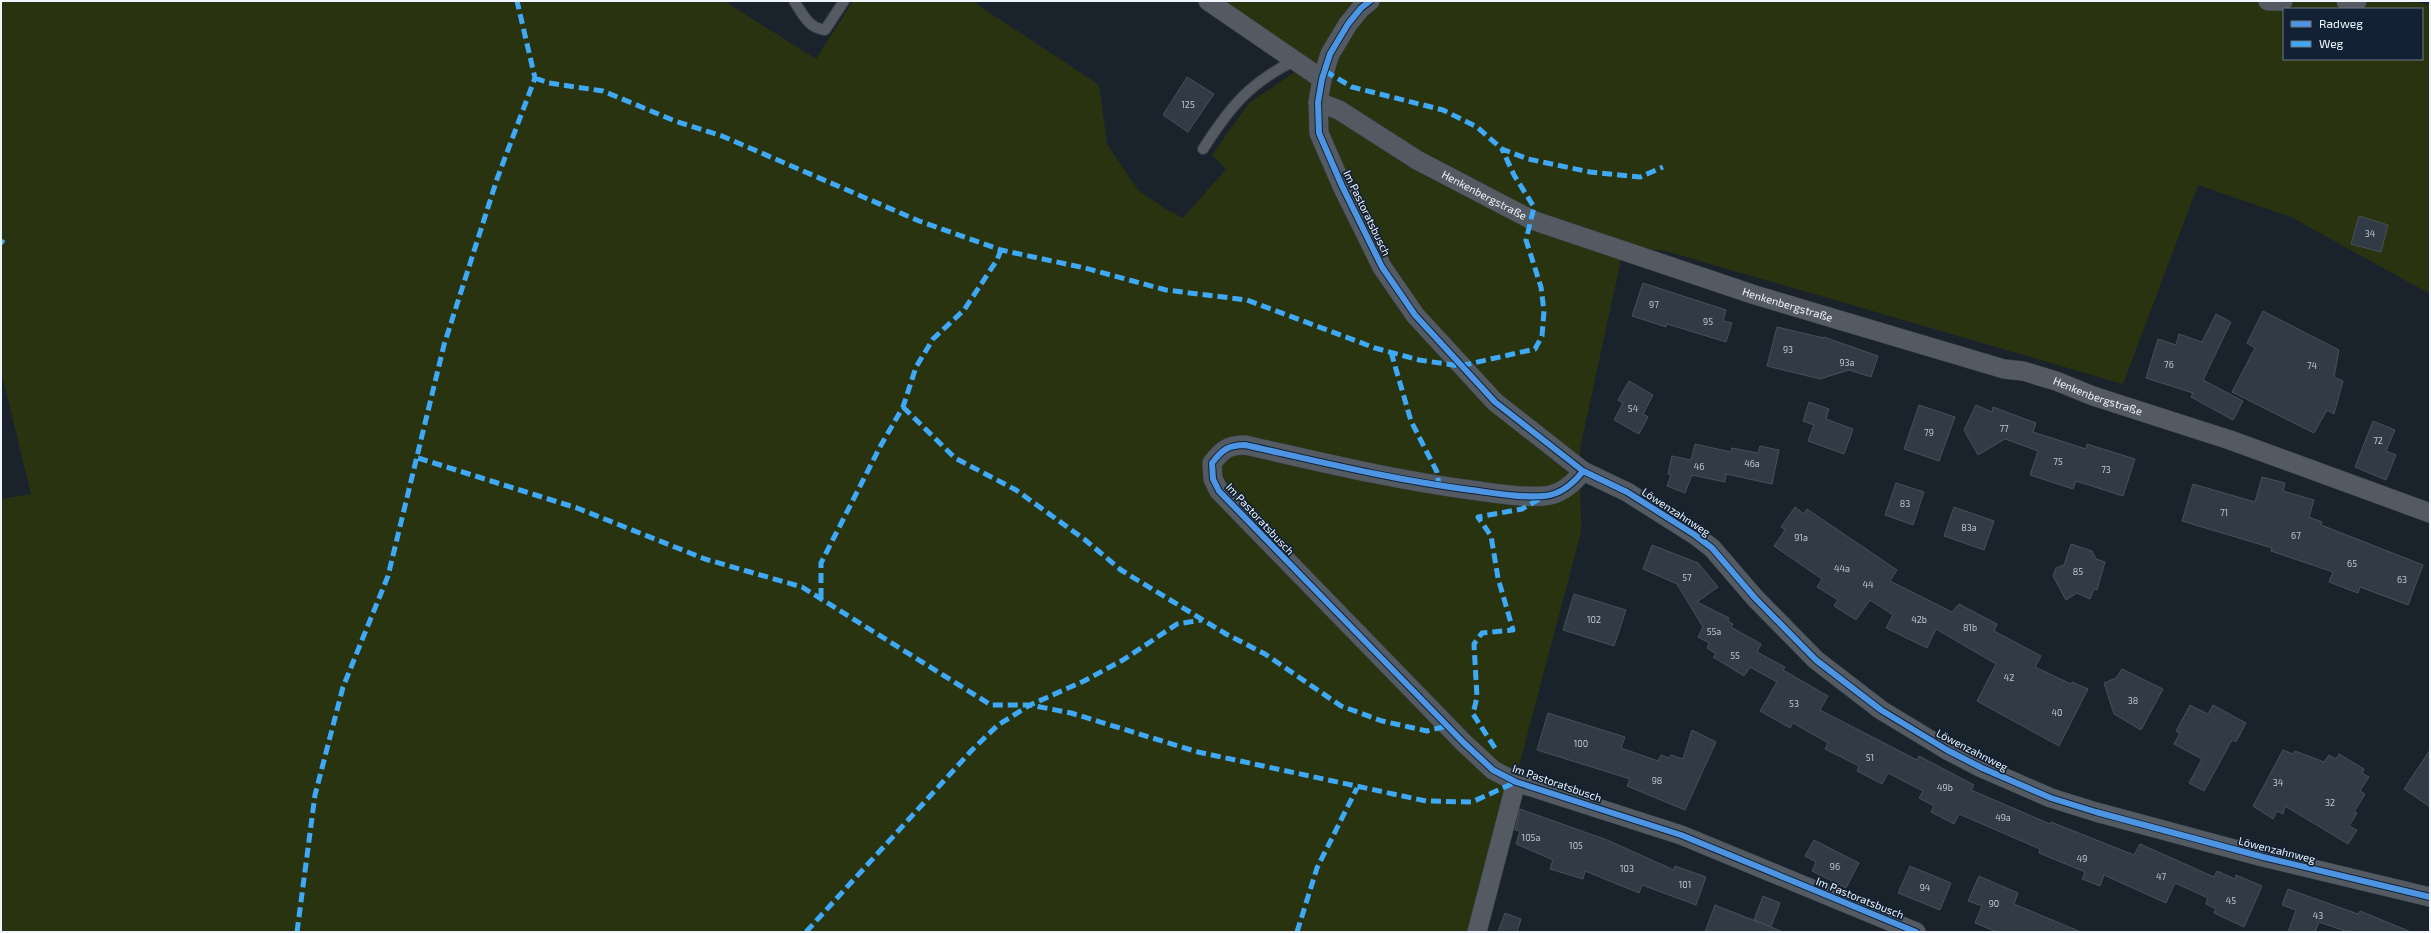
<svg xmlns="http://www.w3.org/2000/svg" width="2431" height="933" font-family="'Exo 2',sans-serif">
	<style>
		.green { fill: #2a330f; fill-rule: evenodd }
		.building { fill: #313b46; stroke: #484f57 }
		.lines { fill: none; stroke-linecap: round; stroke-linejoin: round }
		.service-casing { stroke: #393f46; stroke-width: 12 }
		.minor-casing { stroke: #393f46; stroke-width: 20 }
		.service { stroke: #535a62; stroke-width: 10 }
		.minor { stroke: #535a62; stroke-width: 19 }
		.quiet { stroke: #3fa9f5; stroke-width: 5; stroke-dasharray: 10 5; stroke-linecap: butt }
		.cycleway-casing { stroke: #122234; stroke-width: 8 }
		.cycleway { stroke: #4d94e3; stroke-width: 6 }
		.labels { text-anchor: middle; stroke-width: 3.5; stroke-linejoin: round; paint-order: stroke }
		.number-label { font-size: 9px; fill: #bfc6cf }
		.street-label { font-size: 11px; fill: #eef5fd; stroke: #122234 }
	</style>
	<rect width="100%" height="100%" fill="#1a232c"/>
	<path class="green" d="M1 1H724L816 59 853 1H972L1099 85 1107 144 1138 190 1169 211 1183 218 1226 169 1212 155 1249 103 1311 61 1222 1H2407L2430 5V294L2291 217 2198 185 2123 384 1666 251 1624 246 1580 448 1581 532 1475 932H1V499L31 494 1 371ZM2284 9H2422V59H2284Z"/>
	<path class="building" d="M1187 77 1214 94 1188 132 1163 115Z
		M2359 216 2388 225 2381 252 2351 244Z
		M1643 283 1726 310 1723 321 1732 323 1726 342 1667 324 1666 327 1632 316Z
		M2263 311 2339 350 2334 377 2343 381 2334 414 2327 410 2314 433 2232 392 2255 348 2247 343Z
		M2216 314 2231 322 2203 380 2243 401 2233 420 2191 397 2193 393 2146 378 2158 339 2176 345 2179 334 2202 342Z
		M1777 327 1824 338V337L1878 356 1871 377 1849 370 1820 379 1767 366Z
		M1629 381 1653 395 1643 414 1648 417 1639 434 1614 420 1623 403 1618 400Z
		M1809 402 1829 409 1826 419 1853 429 1844 454 1808 441 1814 425 1803 421Z
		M1919 405 1955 417 1939 461 1904 449Z
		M1976 405 1992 412 1993 407 2036 423 2033 432 2086 449 2087 444 2135 459 2123 496 2076 481 2073 489 2030 475 2038 451 2005 439 1978 455 1964 430Z
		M2373 421 2395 430 2386 451 2396 455 2386 480 2355 467Z
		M1695 444 1731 452 1732 448 1758 453 1760 446 1779 450 1772 484 1726 474 1725 482 1692 475 1685 493 1667 486 1671 475 1668 474 1672 456 1691 460Z
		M2262 477 2285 483 2283 491 2314 500 2309 517 2322 522 2321 525 2423 565 2408 605 2360 587 2358 593 2329 582 2333 572 2271 551 2272 548 2182 521 2193 484 2255 502Z
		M1896 483 1924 492 1913 525 1885 515Z
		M1795 507 1804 514 1807 509 1897 570 1890 581 1952 612 1959 604 1997 624 1994 631 2041 656 2035 667 2071 684 2072 682 2088 689 2059 746 1977 701 1996 664 1936 629 1927 648 1886 628 1893 615 1870 600 1856 620 1834 606 1838 600 1817 587 1822 579 1774 546 1785 530 1781 527Z
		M1954 507 1994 521 1984 550 1944 536Z
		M2071 544 2092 551 2096 559 2105 562 2097 590 2094 589 2090 599 2077 593 2066 600 2053 576 2056 568 2064 565Z
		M1652 545 1698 563 1718 587 1697 602 1729 618 1728 621 1733 624 1731 627 1761 644 1757 652 1785 667 1783 670 1828 696 1820 710 1917 760 1919 756 1974 785 1971 790 2050 824 2051 822 2134 855 2140 844 2214 877 2217 871 2235 879 2236 875 2262 886 2244 927 2214 913 2216 909 2206 904 2208 898 2175 883 2166 903 2104 875 2100 886 2082 879 2085 872 2039 853 2040 849 1959 814 1954 824 1931 812 1934 806 1919 798 1923 791 1888 773 1882 784 1857 771 1859 766 1825 749 1828 743 1793 723 1790 728 1760 711 1777 682 1750 667 1744 676 1713 657 1716 654 1707 648 1709 643 1698 637 1703 627 1677 584 1643 569Z
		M1574 594 1626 610 1614 646 1563 630Z
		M2122 669 2163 689 2141 730 2114 714 2104 683 2116 678Z
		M2190 705 2208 714 2213 705 2246 723 2236 742 2232 740 2204 791 2189 783 2202 759 2174 744 2180 733 2176 731Z
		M1548 713 1625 737 1621 748 1658 761 1661 755 1669 758 1671 755 1683 759 1692 730 1716 742 1685 810 1627 786 1630 779 1537 750Z
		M2283 750 2293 754 2295 751 2324 762 2329 755 2336 759 2339 754 2364 769 2362 773 2369 777 2360 791 2365 794 2354 812 2357 813 2349 826 2357 830 2348 844 2285 806 2283 814 2277 811 2273 819 2253 806Z
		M2430 750V807L2404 789Z
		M1520 809 1607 840 1674 870 1675 866 1706 877 1696 905 1642 885 1639 893 1585 871 1583 879 1550 869 1553 860 1516 844 1520 831 1515 830Z
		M1814 840 1859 863 1846 888 1812 871 1816 862 1805 856Z
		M1910 866 1951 883 1940 910 1898 893Z
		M1979 876 2018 893 2014 904 2081 932H1997L1975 923 1982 906 1968 901Z
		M2288 889 2358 914 2360 911 2411 932H2348L2319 922 2315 932H2288L2296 910 2282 905Z
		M1763 896 1780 903 1771 927 1754 920Z
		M1715 905 1781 931V932H1705Z
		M1505 913 1521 919 1517 932H1498Z"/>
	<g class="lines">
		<defs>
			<path id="service" d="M794 1C803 14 808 28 825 30L844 1
				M1203 149C1230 107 1250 82 1296 60"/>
			<g id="minor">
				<path d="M1208 1 1322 79"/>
				<path d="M1370 1 1361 8 1348 24 1330 54 1322 79 1318 102 1319 133 1342 186 1382 267 1415 315 1495 402 1583 471 1627 492 1695 535 1712 548 1755 598 1816 660 1881 710 1947 750 1982 768 2051 798 2096 812 2263 857 2430 897"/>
				<path d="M2268 1H2283"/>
				<path d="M2346 1H2357"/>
				<path id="s1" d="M1318 102 1339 110 1417 160 1532 220 1755 295 2004 369 2023 371 2056 381 2093 396 2230 440 2430 513"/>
				<path d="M1583 471C1574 483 1560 495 1544 496 1520 498 1495 493 1471 490 1394 480 1321 462 1245 445 1228 445 1222 450 1212 463L1213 479 1219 491 1463 742 1493 770 1516 782 1681 835 1916 932"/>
				<path d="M1477 932 1516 782"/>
			</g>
		</defs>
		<use href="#service" class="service-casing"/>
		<use href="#minor" class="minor-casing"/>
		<use href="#service" class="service"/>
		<use href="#minor" class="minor"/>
		<path class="quiet" d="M1325 71 1352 87 1443 110 1477 127 1502 149 1528 159 1590 172 1640 177 1663 167
			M535 78 549 83 603 91 675 121 722 136 919 221 1001 250 1085 268 1166 290 1247 300 1375 348 1419 360 1460 366 1535 349 1542 336 1544 311 1541 287 1526 240 1534 207 1514 175 1502 149
			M1 241 4 243
			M1391 352 1411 421 1437 472 1439 486
			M903 407 955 458 1016 490 1084 539 1121 570 1226 634 1265 654 1341 706 1382 721 1427 731 1447 726
			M418 458 577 508 705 559 802 587 991 705H1030L1071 713 1198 752 1426 801 1472 802 1516 782
			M821 598V563L881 445 903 407 916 367 933 339 964 310 997 260 1001 250
			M1495 748 1473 714 1477 697 1474 644 1482 633 1513 630 1498 578 1491 536 1478 517 1522 509 1541 498
			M297 932 315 795 343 687 388 576 444 345 497 179 535 78 517 1
			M806 932 972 750 998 725 1030 705 1084 681 1123 660 1177 624 1202 620
			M1297 932 1317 868 1357 788"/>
		<defs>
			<path id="cycleway" d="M1370 1 1361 8 1348 24 1330 54 1322 79 1318 102 1319 133 1342 186 1382 267 1415 315 1495 402 1583 471 1627 492 1695 535 1712 548 1755 598 1816 660 1881 710 1947 750 1982 768 2051 798 2096 812 2263 857 2430 897
				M1583 471C1574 483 1560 495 1544 496 1520 498 1495 493 1471 490 1394 480 1321 462 1245 445 1228 445 1222 450 1212 463L1213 479 1219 491 1463 742 1493 770 1516 782 1681 835 1916 932"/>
		</defs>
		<use href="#cycleway" class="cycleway-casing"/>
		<use href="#cycleway" class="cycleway"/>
	</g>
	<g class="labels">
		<g class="number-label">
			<text x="1188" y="108">125</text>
			<text x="2370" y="237">34</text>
			<text x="1654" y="308">97</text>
			<text x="1708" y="325">95</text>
			<text x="1788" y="353">93</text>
			<text x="1847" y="366">93a</text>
			<text x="2169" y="368">76</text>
			<text x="2312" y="369">74</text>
			<text x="1633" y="412">54</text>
			<text x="2004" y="432">77</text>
			<text x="1929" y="436">79</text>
			<text x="2378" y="444">72</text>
			<text x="2058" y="465">75</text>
			<text x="1752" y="467">46a</text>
			<text x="1699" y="470">46</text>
			<text x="2106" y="473">73</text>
			<text x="1905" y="507">83</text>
			<text x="2224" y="516">71</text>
			<text x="1969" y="531">83a</text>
			<text x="2296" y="539">67</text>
			<text x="1801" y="541">91a</text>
			<text x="2352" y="567">65</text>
			<text x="1842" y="572">44a</text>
			<text x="2078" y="575">85</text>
			<text x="1687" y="581">57</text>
			<text x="2402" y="583">63</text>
			<text x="1868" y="588">44</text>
			<text x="1594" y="623">102</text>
			<text x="1919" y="623">42b</text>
			<text x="1970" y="631">81b</text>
			<text x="1714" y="635">55a</text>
			<text x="1735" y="659">55</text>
			<text x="2009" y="681">42</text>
			<text x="2133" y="704">38</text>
			<text x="1794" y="707">53</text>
			<text x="2057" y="716">40</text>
			<text x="1581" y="747">100</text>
			<text x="1870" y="761">51</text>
			<text x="1657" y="784">98</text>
			<text x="2278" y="786">34</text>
			<text x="1945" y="791">49b</text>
			<text x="2330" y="806">32</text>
			<text x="2003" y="821">49a</text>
			<text x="1531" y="841">105a</text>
			<text x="1576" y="849">105</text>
			<text x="2082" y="862">49</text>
			<text x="1835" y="870">96</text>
			<text x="1627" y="872">103</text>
			<text x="2161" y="880">47</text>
			<text x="1685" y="888">101</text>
			<text x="1925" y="891">94</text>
			<text x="2231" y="904">45</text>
			<text x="1994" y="907">90</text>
			<text x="2318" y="919">43</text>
		</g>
		<g class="street-label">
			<text dy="4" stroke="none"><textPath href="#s1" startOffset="191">Henkenbergstraße</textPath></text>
			<text transform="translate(1367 213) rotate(64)" y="4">Im Pastoratsbusch</text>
			<text dy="4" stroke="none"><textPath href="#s1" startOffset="514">Henkenbergstraße</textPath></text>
			<text dy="4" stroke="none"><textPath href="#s1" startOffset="838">Henkenbergstraße</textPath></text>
			<text transform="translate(1676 512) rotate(33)" y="4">Löwenzahnweg</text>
			<text transform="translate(1260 519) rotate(47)" y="4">Im Pastoratsbusch</text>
			<text transform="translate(1972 750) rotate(27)" y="4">Löwenzahnweg</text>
			<text transform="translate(1557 783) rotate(19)" y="4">Im Pastoratsbusch</text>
			<text transform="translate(2277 850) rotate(14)" y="4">Löwenzahnweg</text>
			<text transform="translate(1860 898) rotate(22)" y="4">Im Pastoratsbusch</text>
		</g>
	</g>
	<rect width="2431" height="933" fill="none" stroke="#eef5fd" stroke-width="4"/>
	<rect x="2283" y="8" width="140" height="52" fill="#122234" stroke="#6a7684"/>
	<rect x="2291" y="21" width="20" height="6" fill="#4d94e3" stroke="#6a7684"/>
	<text x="2319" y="28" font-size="12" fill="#eef5fd">Radweg</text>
	<rect x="2291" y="41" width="20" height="6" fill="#3fa9f5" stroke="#6a7684"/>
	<text x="2319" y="48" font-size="12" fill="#eef5fd">Weg</text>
</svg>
